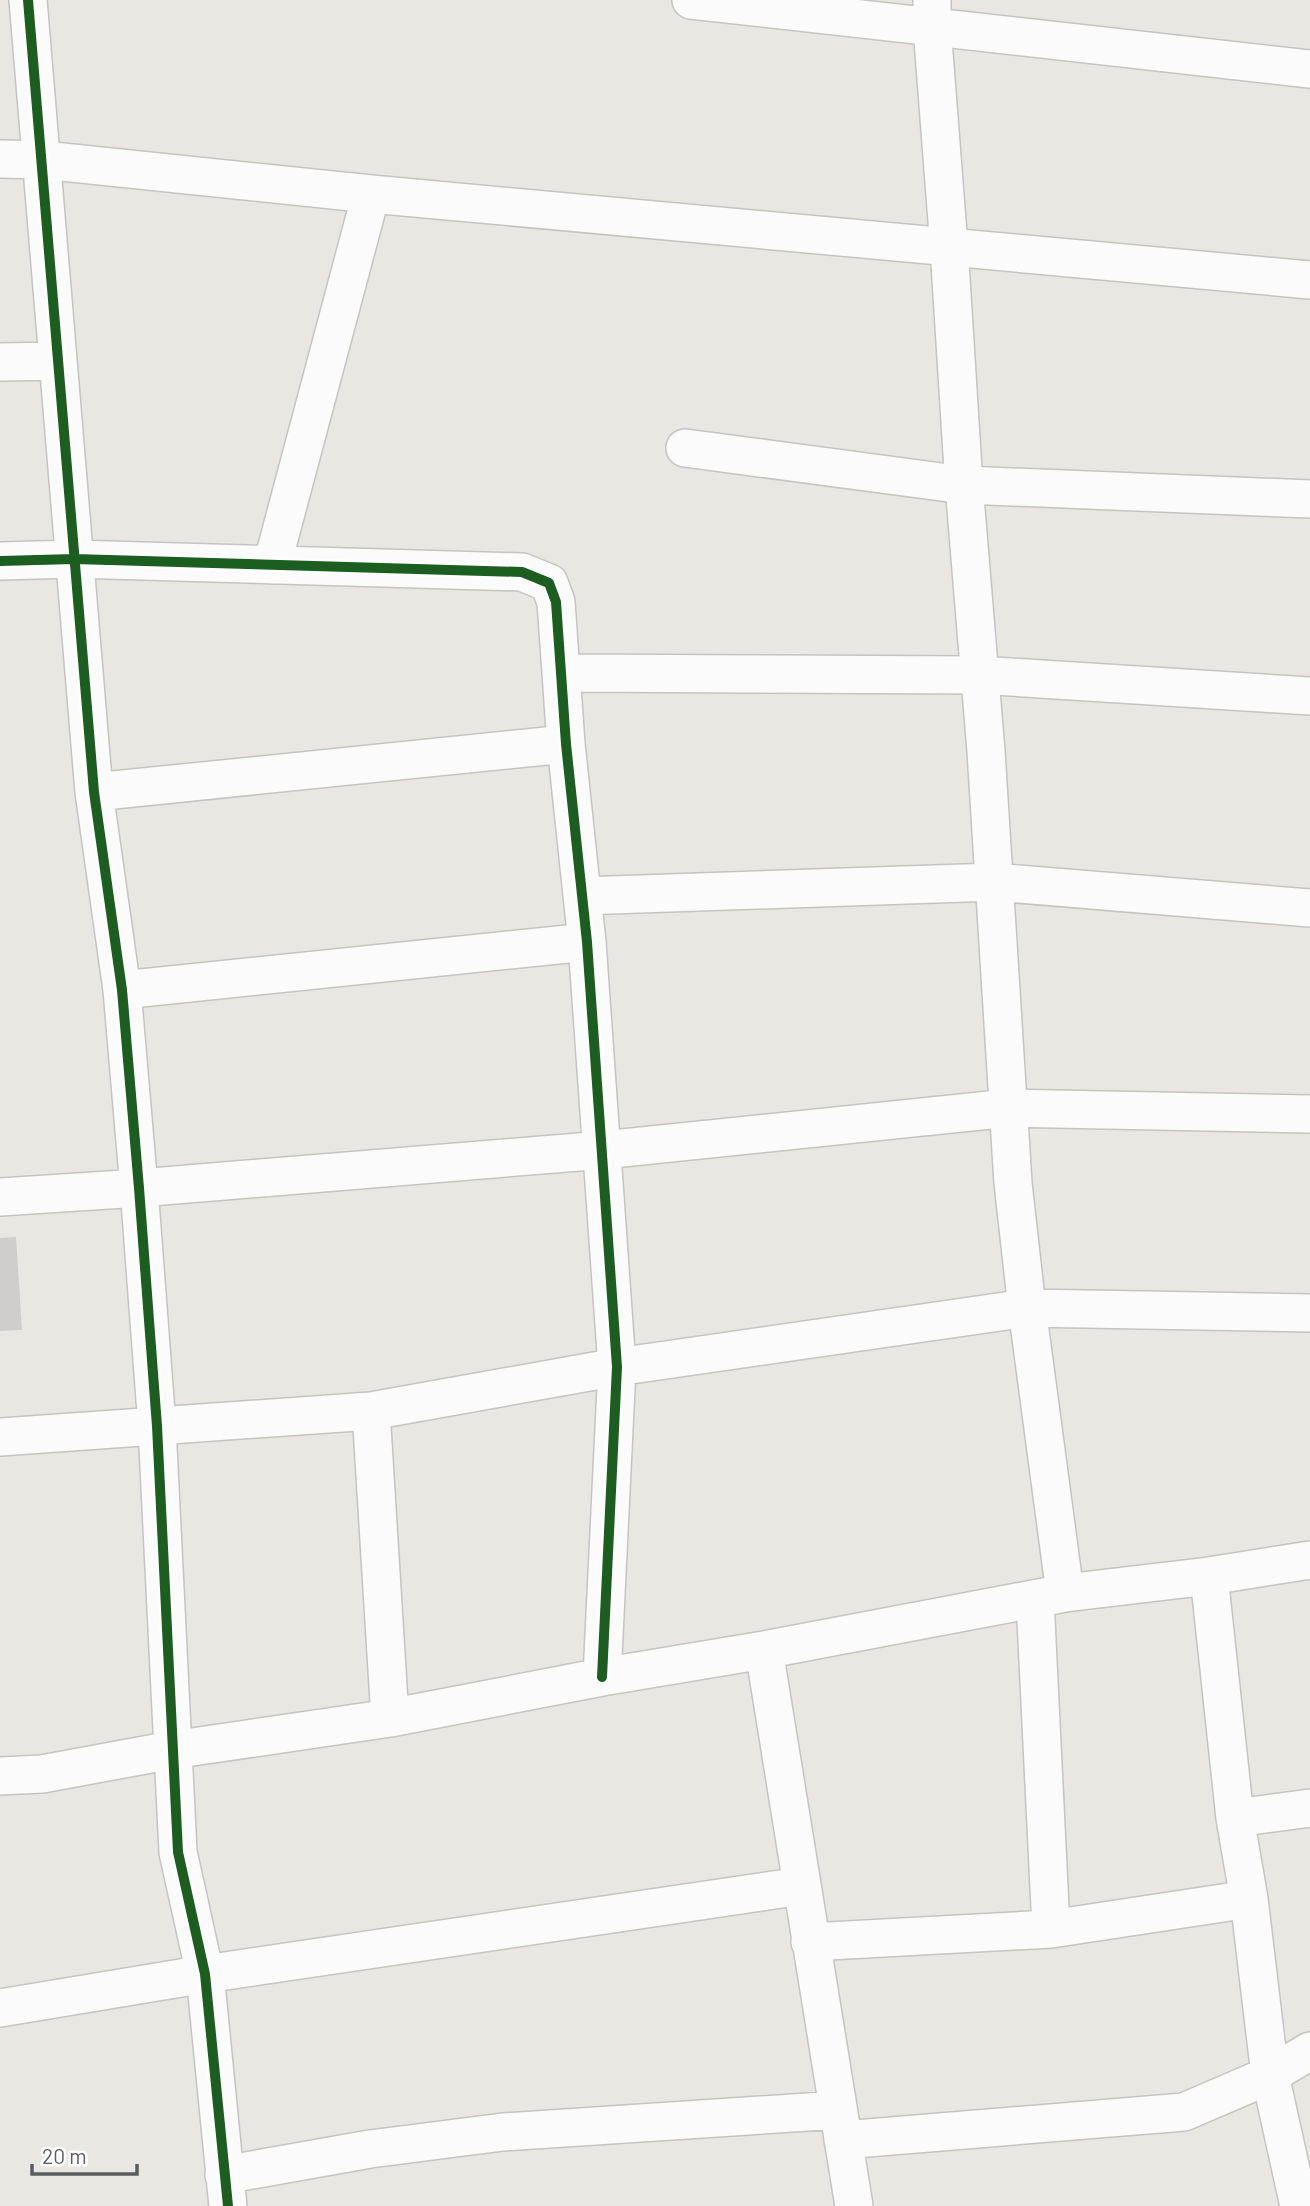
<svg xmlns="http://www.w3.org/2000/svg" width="1310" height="2206" font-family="Barlow,sans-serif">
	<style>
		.building { fill: #cfcecc }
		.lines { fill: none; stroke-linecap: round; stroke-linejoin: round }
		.minor-casing { stroke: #c4c4c3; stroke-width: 40 }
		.minor { stroke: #fcfbfb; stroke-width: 37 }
		.cycleway-casing { stroke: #fff; stroke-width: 15 }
		.cycleway { stroke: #1b5e20; stroke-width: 10 }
	</style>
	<rect width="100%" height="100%" fill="#e8e7e2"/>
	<path class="building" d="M16 1237 22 1330 0 1331V1238Z"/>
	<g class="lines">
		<defs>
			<path id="minor" d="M28 0 94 792 122 990 139 1188 157 1426 178 1852 205 1974 228 2206
				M691 0 1310 69
				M932 0V27L949 247 964 485 986 751 1013 1183 1027 1308 1065 1593
				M0 159 43 160 371 194 1310 280
				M0 362 57 361
				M685 448 964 485 1310 499
				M0 561 74 559 522 572 549 583 556 602 566 744 587 942 617 1367 602 1677
				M272 565 371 194
				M562 673 979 675 1310 696
				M94 792 566 744
				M582 896 994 882 1310 908
				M122 990 587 942
				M0 1197 139 1188 603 1150 1009 1108 1310 1114
				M371 1411 390 1718
				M0 1437 371 1411 617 1367 1027 1308 1310 1313
				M1209 1576 1235 1818 1249 1899 1270 2075 1299 2206
				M1035 1599 1051 1929
				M764 1650 854 2206
				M0 1776 42 1774 172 1750 390 1718 602 1677 764 1650 1065 1593 1209 1576 1310 1560
				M1235 1818 1310 1808
				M810 1942 1051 1929 1249 1899
				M0 2008 205 1974 801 1886
				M843 2140 1184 2112 1270 2075 1310 2051
				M224 2175 370 2149 503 2132 838 2110"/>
		</defs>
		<use href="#minor" class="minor-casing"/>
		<use href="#minor" class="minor"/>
		<defs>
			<path id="cycleway" d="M28 0 94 792 122 990 139 1188 157 1426 178 1852 205 1974 228 2206
				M0 561 74 559 522 572 549 583 556 602 566 744 587 942 617 1367 602 1677"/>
		</defs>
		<use href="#cycleway" class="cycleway-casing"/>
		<use href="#cycleway" class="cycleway"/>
	</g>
	<path d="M32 2164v10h105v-10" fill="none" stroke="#595c60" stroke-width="3.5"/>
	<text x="42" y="2164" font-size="21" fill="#595c60" stroke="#ffffff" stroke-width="5" paint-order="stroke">20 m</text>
</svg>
